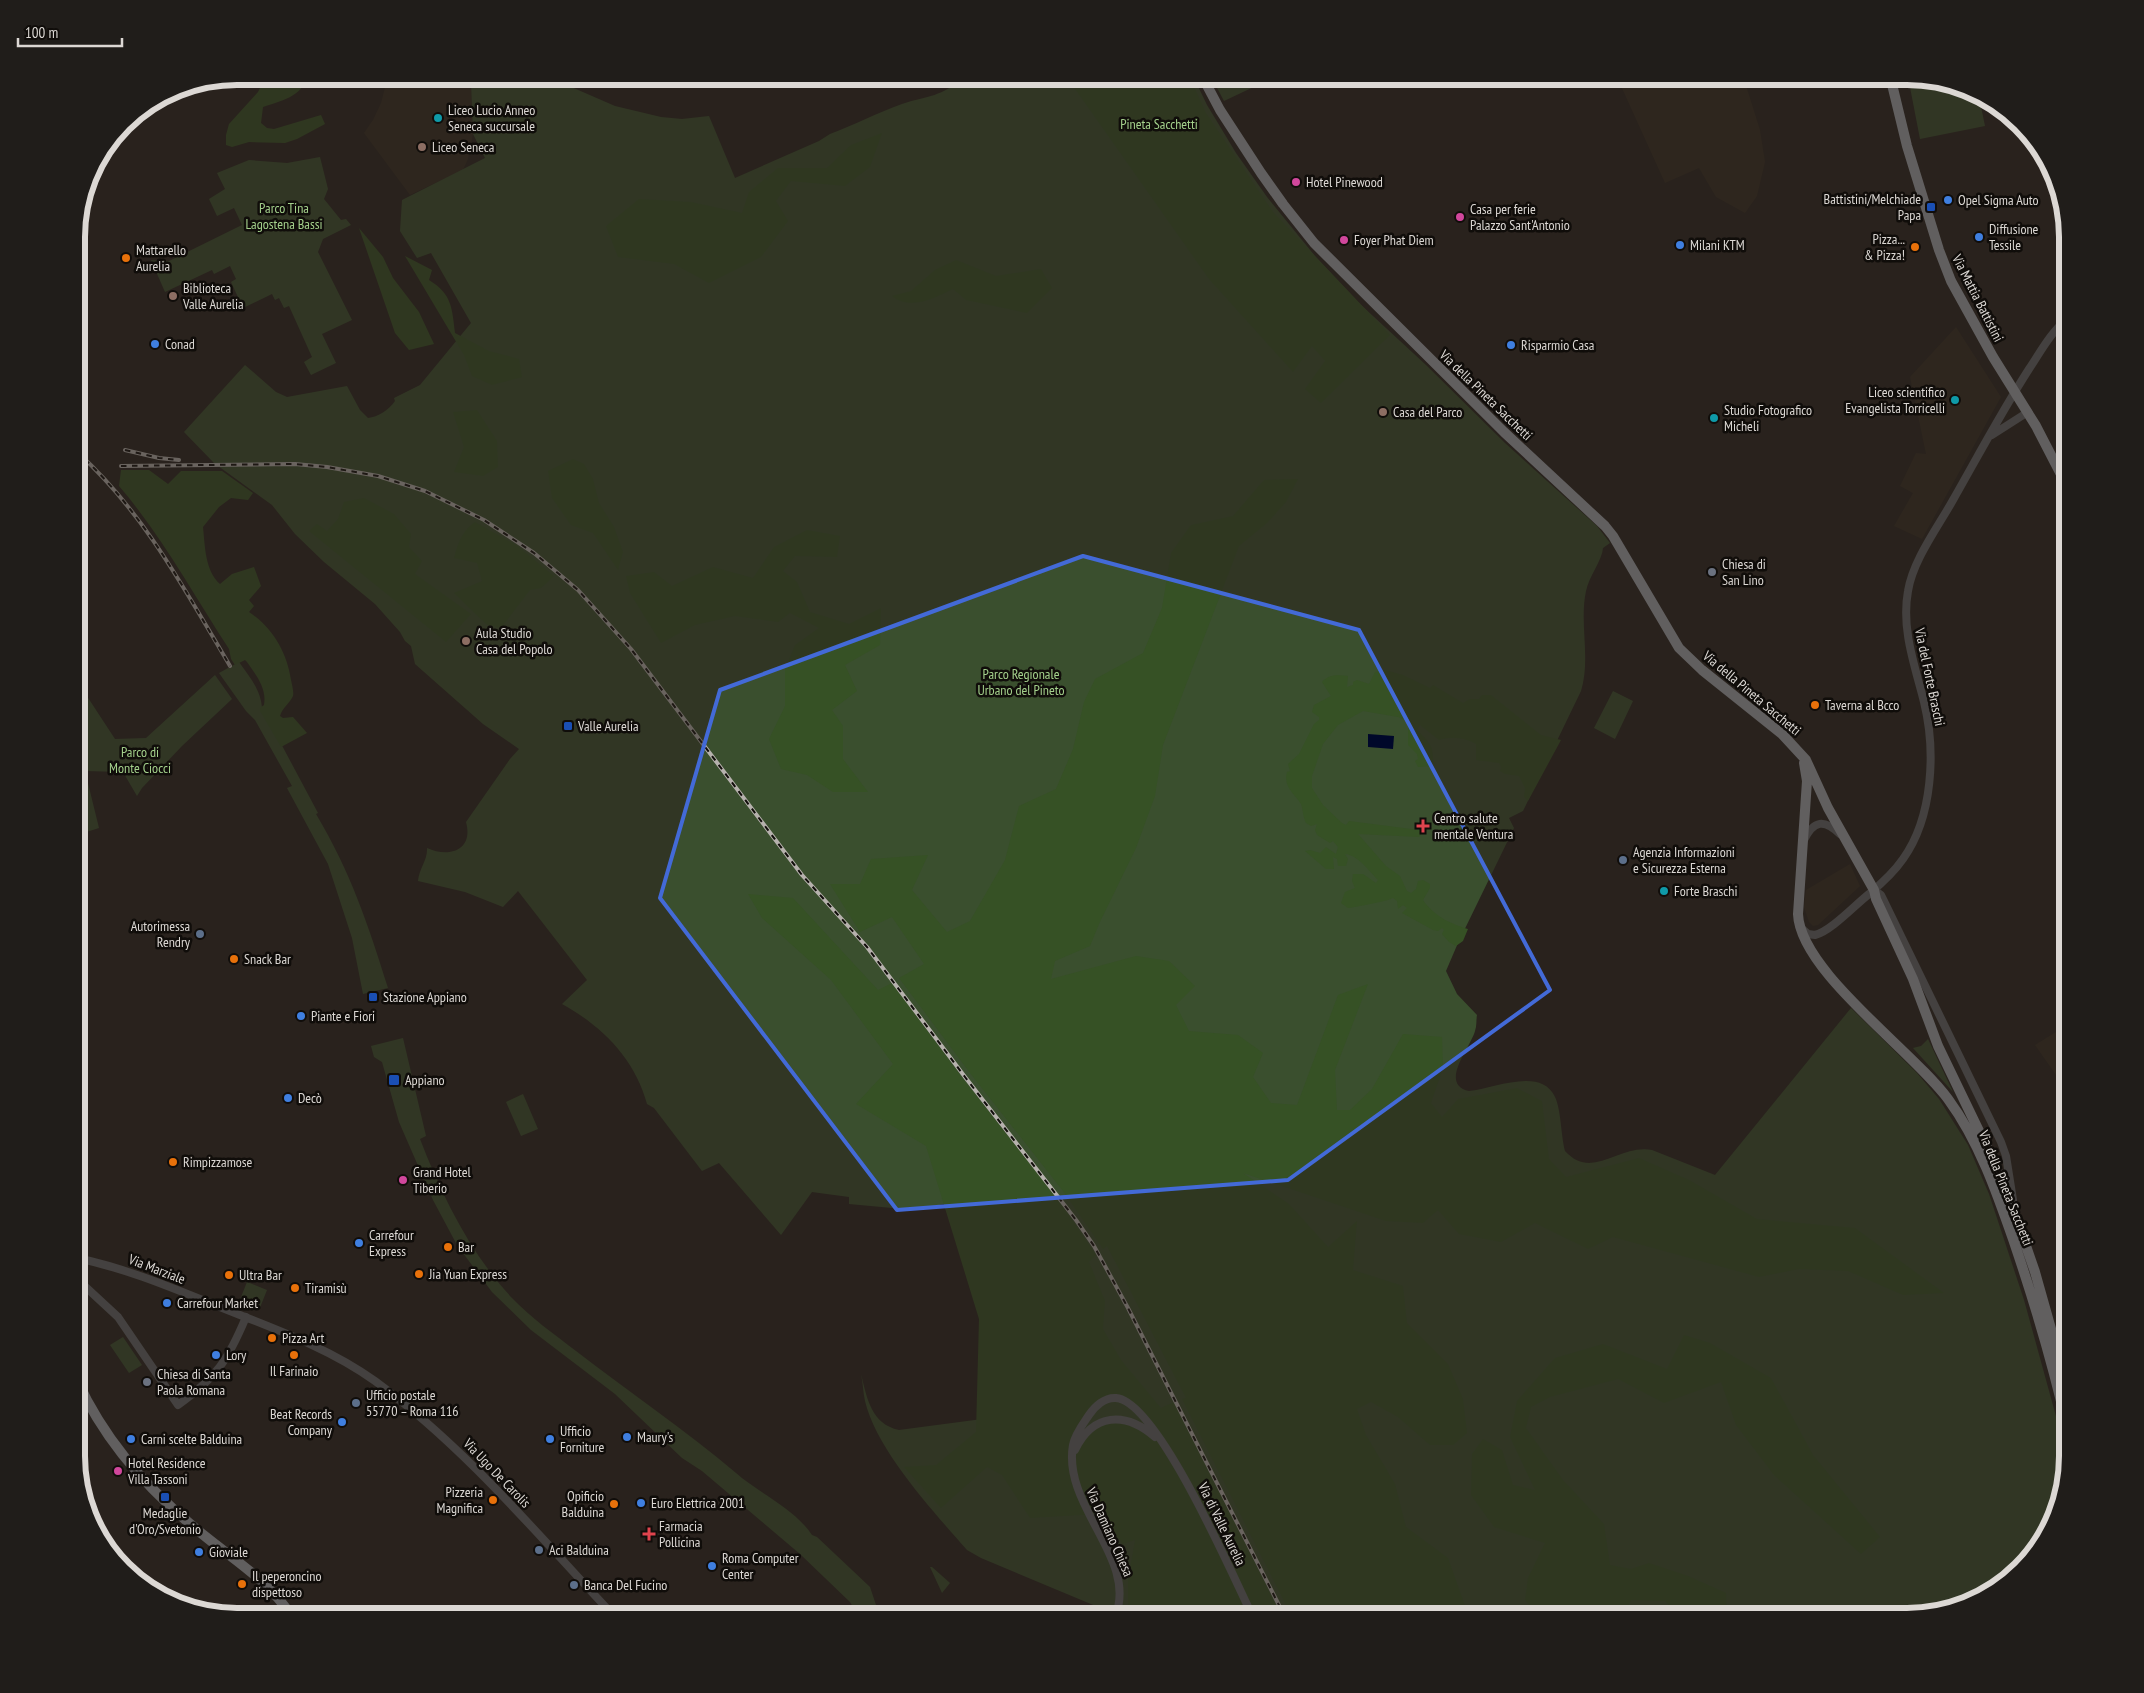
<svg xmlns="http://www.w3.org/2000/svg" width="2144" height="1693" font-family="'PT Sans Narrow',sans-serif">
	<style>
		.built { fill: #342b20 }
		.green { fill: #3a4f2e }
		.forest { fill: #365125; fill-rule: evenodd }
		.water { fill: #00082a }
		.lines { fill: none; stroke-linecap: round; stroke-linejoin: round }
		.minor { stroke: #64666a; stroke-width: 8 }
		.major { stroke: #a4a8b0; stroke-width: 10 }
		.rail-casing { stroke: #b6b1ad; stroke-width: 4 }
		.rail { stroke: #100d0a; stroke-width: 2; stroke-dasharray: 5.5; stroke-linecap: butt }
		.marked { fill: none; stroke: #436ad7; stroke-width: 4; stroke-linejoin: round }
		.culture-dot { fill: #0f9aa8; stroke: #100d0a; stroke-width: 2 }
		.education-dot { fill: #8d6e63; stroke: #100d0a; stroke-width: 2 }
		.hotel-dot { fill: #d1479c; stroke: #100d0a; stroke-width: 2 }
		.shop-dot { fill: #3f7fe0; stroke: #100d0a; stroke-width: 2 }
		.transit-dot { fill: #1a4fb4; stroke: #100d0a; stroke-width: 2 }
		.food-dot { fill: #e8710a; stroke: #100d0a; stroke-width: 2 }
		.worship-dot { fill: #6b7280; stroke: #100d0a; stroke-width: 2 }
		.health-dot { fill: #e0444e; stroke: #100d0a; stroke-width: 2 }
		.service-dot { fill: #5c6f8a; stroke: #100d0a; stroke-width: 2 }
		.labels { text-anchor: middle; stroke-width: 5; stroke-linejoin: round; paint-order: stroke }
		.poi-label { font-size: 14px; fill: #dcd8d4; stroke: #100d0a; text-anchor: start }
		.park-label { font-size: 14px; fill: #a4d18c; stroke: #100d0a }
		.street-label { font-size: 14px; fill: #dcd8d4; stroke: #100d0a }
		.rim { fill: none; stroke: #dcd8d4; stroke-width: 6 }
	</style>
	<rect width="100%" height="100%" fill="#29231d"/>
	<path class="built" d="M388 76H466L471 83 473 134 468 159 463 170 410 195 364 133 373 120 381 103Z
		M1682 76H1743L1760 130 1765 162 1757 196 1745 213 1716 197 1699 168 1665 183 1621 86Z
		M1956 327 2001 397 1922 539 1894 526 1913 493 1900 486 1916 453 1926 454 1910 377Z
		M1850 864 1860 886 1818 925 1813 926 1809 922 1804 907 1806 890Z
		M2068 981V1092L2035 1045 2056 1032 2061 1023Z"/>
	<path class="green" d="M466 76H556L569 86 615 106 661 117 682 119 709 116 735 178 819 141 830 134C854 125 877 113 902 104 929 95 941 98 964 76H1193L1207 105 1236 153 1267 197 1315 256 1360 304 1426 365 1505 443 1597 526 1610 543 1603 548C1602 561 1589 576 1586 591 1579 624 1591 658 1581 691L1523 811 1509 818 1514 828 1458 943 1446 971 1457 994 1477 1015C1476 1020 1477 1026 1475 1031 1471 1047 1438 1084 1469 1091 1493 1089 1541 1066 1555 1097 1561 1109 1561 1136 1565 1151 1592 1181 1619 1144 1652 1150L1715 1175 1851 1008 1917 1073 1939 1099 1968 1145 1989 1194 2024 1300 2057 1420 2066 1465 2059 1508 2028 1562 1978 1600 1907 1617H1122L981 1558 967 1550C933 1511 877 1451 865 1401 863 1392 863 1383 861 1374 867 1398 871 1424 899 1430L990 1418 987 1334 944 1204 914 1210 849 1204V1197L812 1192 781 1235 719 1163 702 1171 654 1108 647 1104C635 1059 602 1026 562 1004L587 980 518 891 503 907 465 892 418 881C419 869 428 859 427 848 448 858 474 851 466 822L510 759 519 749 483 724 415 664 411 646 405 641 400 632 375 604 324 562 295 534 272 505 214 463 184 432 245 365 276 392 287 397 347 386 360 410 368 418C378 417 389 410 395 401L394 398 420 385 471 323 431 253 417 258 400 231 402 200 485 158 473 134 471 83Z
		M1231 76H1259L1262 83 1224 101 1215 84Z
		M1924 79 1959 85 1979 97 1985 126 1920 139 1909 82Z
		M320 157 328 189 324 199 341 220 346 219 351 225 323 239 318 252 352 320 322 334 336 363 311 375 304 362 312 357 289 306 284 308 279 298 275 300 272 294 243 308 231 282 236 279 230 266 214 274 212 270 165 292 151 260 169 261 242 225 234 208 217 216 209 199 225 189 217 173 249 160 287 163Z
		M239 662C249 676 261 690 262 708L318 813 316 814C351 873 368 924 388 988L363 994 352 938 328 864 287 788 292 786 255 720 246 711 219 673Z
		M215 675 232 699 182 746 142 788 137 796 123 772 85 771 99 828 77 835V681L115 739 146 738Z
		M1613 691 1633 701 1615 739 1594 728Z
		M77 880 82 903 77 944Z
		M403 1038 426 1136 420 1139C442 1196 470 1253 512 1298 531 1318 554 1334 576 1351 629 1392 685 1430 736 1473 760 1494 794 1508 812 1535L817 1537 870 1587 880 1617H859L850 1602 800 1554 702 1471 682 1458 615 1394 531 1330 492 1292 457 1245 433 1200 399 1122 382 1062 374 1057 371 1046Z
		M1928 1039 1953 1092 1913 1048 1921 1046Z
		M523 1094 538 1129 521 1136 506 1102Z
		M247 1282 267 1290 259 1310 239 1302Z
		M123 1337 142 1365 129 1373 110 1345Z
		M930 1567H932L950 1583 942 1593Z"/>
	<path class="forest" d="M266 76H306C305 96 278 102 263 107L261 123 267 128 274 129 321 115 325 124 297 139 285 143 249 142 232 147 226 145V135L229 124 258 92Z
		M1066 76H1189L1206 113 1273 212 1390 335 1321 403 1305 389 1325 361 1312 346 1293 372 1209 279Z
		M882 133 870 167 845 186 791 181 776 201 788 221 761 257 709 283 674 264 618 257 606 226 639 199 691 202 742 213 749 192 778 168H827L851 145Z
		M359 228 383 257 393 278 419 312 434 344 409 350 395 333Z
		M405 256 432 270 429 280C452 294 452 308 455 333L489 351 519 359 522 377 492 385 472 376 464 355Z
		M956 260 996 276 1041 269 1052 288 1027 313 966 300 953 289C934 298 911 311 892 296L911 291 935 270Z
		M477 410 497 441 498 467 483 476 454 472 464 447 453 412Z
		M573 459 584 464 593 479 599 503 614 527 623 552 618 570 593 533 571 525 552 498 548 471Z
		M121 470H149L168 484 181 471H222L253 493 248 500 231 498 219 507 203 527C205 546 205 571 220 584L232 574 254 567 261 586 249 600 254 606 249 612C273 628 287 653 291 680 292 685 294 692 293 696 290 703 282 708 280 716L283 718 293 717 307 733 281 747 260 711V708L264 705C267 688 256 675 247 662L245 660 235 665 231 659 229 649C193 594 162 536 119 486Z
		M1298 479 1286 502 1267 523 1239 546 1163 745 1155 796 1136 848 1099 924 1090 946 1055 961 1051 979 1136 956 1169 961 1195 986 1176 1005 1189 1031 1238 1035 1263 1053 1253 1077 1271 1103 1297 1105 1338 995 1368 984 1335 1070 1337 1110H1350L1372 1089 1403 1034 1442 1037 1443 1068 1431 1103 1442 1117 1458 1099 1517 1088 1542 1101 1549 1159 1566 1177 1639 1158 1689 1180 1757 1219 1855 1228 1944 1293 1903 1295 1848 1271 1799 1269 1759 1277 1613 1237 1588 1249 1535 1223 1501 1242 1459 1234 1438 1210 1423 1223 1386 1221 1243 1173 1289 1204 1328 1247 1357 1221 1353 1270 1403 1286 1407 1323 1448 1364 1463 1399 1467 1433 1453 1445H1430L1398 1417 1371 1402 1357 1409 1366 1435 1395 1484 1406 1527 1448 1558 1469 1617H1292L1182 1399 1186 1398 1107 1246 1103 1249 1063 1191 970 1073 899 978 924 964 892 917 860 932 830 884H860L871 859 928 855 912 890 947 932 970 921 1005 860 1019 806 1056 789 1073 749 1084 702 1095 679 1143 653 1162 608 1171 553 1191 525 1233 516 1264 480Z
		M364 498 394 514 411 534 409 547 422 561 415 574 471 614 446 642 309 531 317 524 327 531 338 519 344 502Z
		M475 522 516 545 554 576 541 588 530 590 501 628 486 624 454 593 482 581 477 563 454 558C458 543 462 531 475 522Z
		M807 530 840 536 837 557 795 556 783 571 797 582 810 612 849 624 881 608 880 645 845 665 857 691 832 710 843 726V759L868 792H833L807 775 781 769 769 739 785 706V670L795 645 819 628 790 613 778 622 735 616 695 625 661 643 630 593 626 576 654 572 672 586 713 567 753 578 774 547Z
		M1385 670 1403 675 1430 688 1433 685 1463 703 1470 699H1479L1482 695H1491L1541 735 1561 740 1528 801 1524 797 1525 788 1519 776 1505 774 1500 771 1501 767 1499 763 1476 760V744C1464 737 1452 736 1439 740L1420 725 1417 730C1430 743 1434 746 1433 766L1418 767 1415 761 1418 759 1417 754 1408 745V721L1398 717 1363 711 1338 725 1323 744 1312 776V788L1323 805 1342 823 1346 825 1349 821 1419 830 1422 832 1419 837 1358 834 1386 866 1400 876 1407 891 1411 893 1416 889 1418 881 1423 880 1430 884V888L1423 900 1425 903C1438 918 1449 923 1468 929L1463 941 1456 946 1449 942 1442 934 1444 930 1442 928 1438 931 1433 930 1402 913 1407 908 1403 905 1398 909 1397 901 1393 898C1388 901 1356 907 1348 908L1341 903 1345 892 1355 888 1352 881 1353 874H1363L1376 883 1378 880C1369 871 1358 855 1345 854L1348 859 1346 866H1338L1337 859 1333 857 1334 869H1326L1305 851 1310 850 1320 853 1326 847 1336 854 1338 847 1333 841 1330 843 1317 835 1315 830 1317 824 1311 826 1306 823C1303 817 1303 809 1301 804 1294 793 1283 787 1287 772L1290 771 1288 764 1299 754 1314 724 1319 720V717L1312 712 1314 705 1331 696 1322 682C1329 674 1338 675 1348 676L1347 687 1353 685V682L1357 680 1369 684 1375 672Z
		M748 894 793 898 878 990 892 983 963 1079 1056 1196 1096 1255 1089 1262 1105 1301 1103 1329 1121 1360 1161 1408 1174 1402 1282 1617H1128V1580L1135 1540 1123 1544 1098 1514 1030 1518 1002 1475 987 1467 941 1508 904 1467 936 1465 976 1432 979 1319 926 1146 856 1104 893 1064 831 980 762 918ZM1107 1401C1130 1401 1139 1418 1153 1434 1113 1408 1115 1413 1078 1440L1095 1412Z
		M1684 1335 1710 1343 1771 1378 1813 1455 1880 1537 1861 1554 1774 1475 1736 1425 1721 1382 1664 1403 1618 1379 1550 1397 1531 1407 1526 1428 1563 1480 1604 1524 1610 1565 1631 1569 1649 1563 1688 1576 1726 1593 1727 1617H1680L1665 1601 1631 1600 1623 1617 1584 1605 1559 1617H1539L1525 1600 1528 1578 1545 1543 1494 1527 1471 1495 1472 1454 1483 1439 1502 1450 1513 1485 1535 1490 1510 1437 1517 1401 1555 1358 1603 1344 1667 1369Z"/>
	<path class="water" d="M1368 734 1394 736 1393 749 1368 747Z"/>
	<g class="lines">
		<path class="minor" d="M1992 435 2028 412
			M1804 840C1814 820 1824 819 1840 834
			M1874 890 1881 895 1884 901 2001 1142 2006 1156 2013 1200
			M1800 927 1808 934 1815 935C1831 931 1855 905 1869 894 1881 884 1894 872 1903 859 1933 817 1936 751 1924 702 1915 666 1901 629 1908 591 1913 560 1938 527 1953 500 1978 456 2002 411 2029 369 2041 351 2051 332 2068 318
			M77 1258C134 1270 186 1294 240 1315 286 1333 335 1352 375 1381 466 1448 538 1535 615 1617
			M77 1279 118 1317 178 1405C217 1377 228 1360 246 1317
			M1075 1450C1093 1413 1125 1411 1155 1437
			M1115 1617C1139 1559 1062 1507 1073 1445 1075 1434 1083 1424 1089 1415 1095 1406 1105 1397 1116 1398 1158 1401 1234 1579 1253 1617"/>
		<path class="major" d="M1202 76 1220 110 1261 173 1283 204 1314 243 1504 432 1605 526 1613 536 1679 648 1702 670 1782 734 1806 760 1828 808 1874 890 1876 899 1913 979 1938 1046 1992 1158 2015 1214 2035 1272 2068 1389
			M1890 76 1907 146 1939 250 1951 281 1993 357 2036 426 2068 488
			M1804 763 1807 781 1798 914C1800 971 1913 1051 1948 1099 1979 1141 1997 1193 2014 1242 2035 1304 2054 1368 2068 1431
			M77 1380C105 1442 153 1495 206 1537 237 1562 270 1582 292 1617"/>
		<defs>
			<path id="rail" d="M125 450 159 458 179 460
				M77 452C143 511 185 590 230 666
				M121 466 295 464 327 467 378 476 425 491 484 520 534 553 578 590 631 649 802 875 867 947 965 1077 1076 1220 1094 1246 1128 1308 1285 1617"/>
		</defs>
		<use href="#rail" class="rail-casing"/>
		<use href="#rail" class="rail"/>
	</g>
	<path d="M0 0H2144V1693H0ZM1083 556 1359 630 1550 990 1288 1180 897 1210 660 898 720 690Z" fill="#29231d" fill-opacity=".55" fill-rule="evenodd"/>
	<path class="marked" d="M1083 556 1359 630 1550 990 1288 1180 897 1210 660 898 720 690Z"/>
	<g class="culture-dot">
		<circle cx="438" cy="118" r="5"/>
		<circle cx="1955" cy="400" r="5"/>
		<circle cx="1714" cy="418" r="5"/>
		<circle cx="1664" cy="891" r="5"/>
	</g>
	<g class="education-dot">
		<circle cx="422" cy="147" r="5"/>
		<circle cx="173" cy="296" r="5"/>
		<circle cx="1383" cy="412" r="5"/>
		<circle cx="466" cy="641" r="5"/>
	</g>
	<g class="hotel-dot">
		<circle cx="1296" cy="182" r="5"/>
		<circle cx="1460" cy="217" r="5"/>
		<circle cx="1344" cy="240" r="5"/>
		<circle cx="403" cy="1180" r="5"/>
		<circle cx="118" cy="1471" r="5"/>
	</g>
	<g class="shop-dot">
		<circle cx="1948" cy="200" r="5"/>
		<circle cx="1979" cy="237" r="5"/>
		<circle cx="1680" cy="245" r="5"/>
		<circle cx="155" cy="344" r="5"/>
		<circle cx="1511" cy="345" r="5"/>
		<circle cx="301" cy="1016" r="5"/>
		<circle cx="288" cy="1098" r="5"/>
		<circle cx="359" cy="1243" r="5"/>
		<circle cx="167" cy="1303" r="5"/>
		<circle cx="216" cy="1355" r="5"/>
		<circle cx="342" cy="1422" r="5"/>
		<circle cx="627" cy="1437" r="5"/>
		<circle cx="131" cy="1439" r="5"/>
		<circle cx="550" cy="1439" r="5"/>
		<circle cx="641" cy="1503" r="5"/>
		<circle cx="199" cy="1552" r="5"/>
		<circle cx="712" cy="1566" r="5"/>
	</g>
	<g class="transit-dot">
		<rect x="1926" y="202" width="10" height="10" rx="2.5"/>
		<rect x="563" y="721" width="10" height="10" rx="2.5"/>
		<rect x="368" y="992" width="10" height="10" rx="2.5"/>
		<rect x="388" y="1074" width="12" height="12" rx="2.5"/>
		<rect x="160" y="1492" width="10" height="10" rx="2.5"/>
	</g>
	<g class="food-dot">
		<circle cx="1915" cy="247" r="5"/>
		<circle cx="126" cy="258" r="5"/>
		<circle cx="1815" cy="705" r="5"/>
		<circle cx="234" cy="959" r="5"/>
		<circle cx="173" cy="1162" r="5"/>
		<circle cx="448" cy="1247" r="5"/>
		<circle cx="419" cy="1274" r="5"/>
		<circle cx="229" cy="1275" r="5"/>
		<circle cx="295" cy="1288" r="5"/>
		<circle cx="272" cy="1338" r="5"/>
		<circle cx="294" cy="1355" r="5"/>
		<circle cx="493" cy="1500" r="5"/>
		<circle cx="614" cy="1504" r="5"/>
		<circle cx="242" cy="1584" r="5"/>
	</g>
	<g class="worship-dot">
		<circle cx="1712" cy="572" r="5"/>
		<circle cx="147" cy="1382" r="5"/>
	</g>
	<g class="health-dot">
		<path d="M1420.5 818.5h5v5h5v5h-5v5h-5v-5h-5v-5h5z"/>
		<path d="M646.5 1526.5h5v5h5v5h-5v5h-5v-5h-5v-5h5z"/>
	</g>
	<g class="service-dot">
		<circle cx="1623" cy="860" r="5"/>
		<circle cx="200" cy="934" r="5"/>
		<circle cx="356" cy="1403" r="5"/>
		<circle cx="539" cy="1550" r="5"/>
		<circle cx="574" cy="1585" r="5"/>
	</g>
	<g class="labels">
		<g class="poi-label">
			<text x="448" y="115">Liceo Lucio Anneo<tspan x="448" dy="16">Seneca succursale</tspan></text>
			<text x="432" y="152">Liceo Seneca</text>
			<text x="1306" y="187">Hotel Pinewood</text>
			<text x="1921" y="204" text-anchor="end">Battistini/Melchiade<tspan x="1921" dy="16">Papa</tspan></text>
			<text x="1958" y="205">Opel Sigma Auto</text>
			<text x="1470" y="214">Casa per ferie<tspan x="1470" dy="16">Palazzo Sant'Antonio</tspan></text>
			<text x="1989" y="234">Diffusione<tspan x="1989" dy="16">Tessile</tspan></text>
			<text x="1905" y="244" text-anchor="end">Pizza...<tspan x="1905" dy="16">&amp; Pizza!</tspan></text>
			<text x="1354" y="245">Foyer Phat Diem</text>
			<text x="1690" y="250">Milani KTM</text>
			<text x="136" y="255">Mattarello<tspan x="136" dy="16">Aurelia</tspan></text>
			<text x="183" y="293">Biblioteca<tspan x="183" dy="16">Valle Aurelia</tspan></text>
			<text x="165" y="349">Conad</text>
			<text x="1521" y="350">Risparmio Casa</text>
			<text x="1945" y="397" text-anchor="end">Liceo scientifico<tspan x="1945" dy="16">Evangelista Torricelli</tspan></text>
			<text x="1724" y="415">Studio Fotografico<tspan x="1724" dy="16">Micheli</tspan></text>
			<text x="1393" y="417">Casa del Parco</text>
			<text x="1722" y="569">Chiesa di<tspan x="1722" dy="16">San Lino</tspan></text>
			<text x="476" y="638">Aula Studio<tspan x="476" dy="16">Casa del Popolo</tspan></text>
			<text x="1825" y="710">Taverna al Bcco</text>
			<text x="578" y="731">Valle Aurelia</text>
			<text x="1434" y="823">Centro salute<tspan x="1434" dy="16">mentale Ventura</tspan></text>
			<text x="1633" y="857">Agenzia Informazioni<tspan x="1633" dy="16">e Sicurezza Esterna</tspan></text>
			<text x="1674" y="896">Forte Braschi</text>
			<text x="190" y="931" text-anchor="end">Autorimessa<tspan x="190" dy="16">Rendry</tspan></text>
			<text x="244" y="964">Snack Bar</text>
			<text x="383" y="1002">Stazione Appiano</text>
			<text x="311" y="1021">Piante e Fiori</text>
			<text x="405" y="1085">Appiano</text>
			<text x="298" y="1103">Decò</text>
			<text x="183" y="1167">Rimpizzamose</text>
			<text x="413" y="1177">Grand Hotel<tspan x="413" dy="16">Tiberio</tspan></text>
			<text x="369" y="1240">Carrefour<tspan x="369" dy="16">Express</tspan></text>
			<text x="458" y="1252">Bar</text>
			<text x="429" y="1279">Jia Yuan Express</text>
			<text x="239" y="1280">Ultra Bar</text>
			<text x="305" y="1293">Tiramisù</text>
			<text x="177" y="1308">Carrefour Market</text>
			<text x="282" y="1343">Pizza Art</text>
			<text x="226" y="1360">Lory</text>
			<text x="294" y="1376" text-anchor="middle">Il Farinaio</text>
			<text x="157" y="1379">Chiesa di Santa<tspan x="157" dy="16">Paola Romana</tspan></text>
			<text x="366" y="1400">Ufficio postale<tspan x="366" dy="16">55770 – Roma 116</tspan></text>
			<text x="332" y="1419" text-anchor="end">Beat Records<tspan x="332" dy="16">Company</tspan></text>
			<text x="560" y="1436">Ufficio<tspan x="560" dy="16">Forniture</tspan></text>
			<text x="637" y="1442">Maury's</text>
			<text x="141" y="1444">Carni scelte Balduina</text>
			<text x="128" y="1468">Hotel Residence<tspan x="128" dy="16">Villa Tassoni</tspan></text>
			<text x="483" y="1497" text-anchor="end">Pizzeria<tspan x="483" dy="16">Magnifica</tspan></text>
			<text x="604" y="1501" text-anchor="end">Opificio<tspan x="604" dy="16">Balduina</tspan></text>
			<text x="651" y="1508">Euro Elettrica 2001</text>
			<text x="165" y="1518" text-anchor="middle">Medaglie<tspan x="165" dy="16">d'Oro/Svetonio</tspan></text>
			<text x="659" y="1531">Farmacia<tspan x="659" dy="16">Pollicina</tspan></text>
			<text x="549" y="1555">Aci Balduina</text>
			<text x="209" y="1557">Gioviale</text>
			<text x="722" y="1563">Roma Computer<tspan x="722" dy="16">Center</tspan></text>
			<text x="252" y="1581">Il peperoncino<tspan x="252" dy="16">dispettoso</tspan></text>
			<text x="584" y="1590">Banca Del Fucino</text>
		</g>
		<g class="park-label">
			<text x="1159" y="129">Pineta Sacchetti</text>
			<text x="284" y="213">Parco Tina<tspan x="284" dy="16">Lagostena Bassi</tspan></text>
			<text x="1021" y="679">Parco Regionale<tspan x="1021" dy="16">Urbano del Pineto</tspan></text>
			<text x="140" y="757">Parco di<tspan x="140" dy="16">Monte Ciocci</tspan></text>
		</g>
		<g class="street-label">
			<text transform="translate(1978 298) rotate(63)" y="5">Via Mattia Battistini</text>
			<text transform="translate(1486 395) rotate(44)" y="5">Via della Pineta Sacchetti</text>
			<text transform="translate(1930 677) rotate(78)" y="5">Via del Forte Braschi</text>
			<text transform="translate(1752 693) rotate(40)" y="5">Via della Pineta Sacchetti</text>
			<text transform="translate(2006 1188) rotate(68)" y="5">Via della Pineta Sacchetti</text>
			<text transform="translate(157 1269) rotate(21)" y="5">Via Marziale</text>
			<text transform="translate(497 1473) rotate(46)" y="5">Via Ugo De Carolis</text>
			<text transform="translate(1222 1524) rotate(64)" y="5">Via di Valle Aurelia</text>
			<text transform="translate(1110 1532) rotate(66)" y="5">Via Damiano Chiesa</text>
		</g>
	</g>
	<path d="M0 0H2144V1693H0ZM237 85H1907A152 152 0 0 1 2059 237V1456A152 152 0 0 1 1907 1608H237A152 152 0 0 1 85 1456V237A152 152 0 0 1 237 85Z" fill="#201d1a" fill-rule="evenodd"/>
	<path class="rim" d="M237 85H1907A152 152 0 0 1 2059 237V1456A152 152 0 0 1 1907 1608H237A152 152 0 0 1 85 1456V237A152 152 0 0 1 237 85Z"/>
	<path d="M18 38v8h104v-8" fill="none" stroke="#dcd8d4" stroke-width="2.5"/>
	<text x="25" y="38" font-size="15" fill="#dcd8d4" stroke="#100d0a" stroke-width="4" paint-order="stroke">100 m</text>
</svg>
